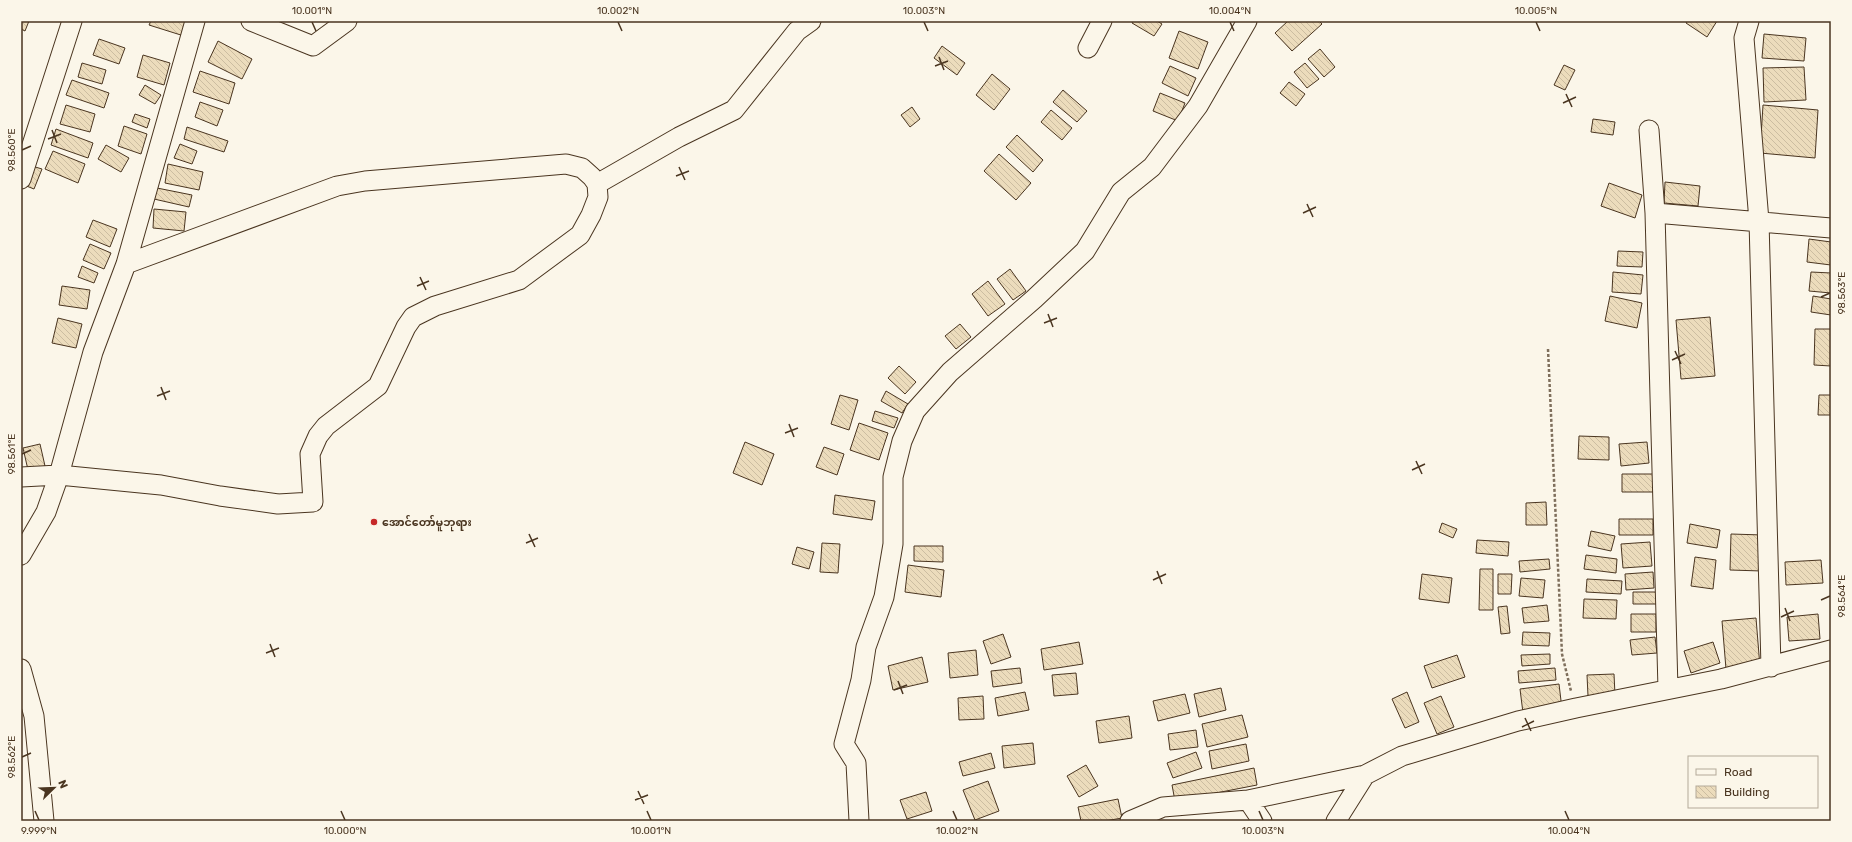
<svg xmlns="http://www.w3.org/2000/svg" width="1852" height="842" font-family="Rubik,'Noto Sans Myanmar',sans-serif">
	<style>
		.building { fill: url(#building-back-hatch); stroke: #4a3520 }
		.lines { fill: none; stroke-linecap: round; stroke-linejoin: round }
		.minor-casing { stroke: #4a3520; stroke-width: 21 }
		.path { stroke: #7f6f5c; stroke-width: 2.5; stroke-dasharray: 3 2; stroke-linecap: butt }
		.minor { stroke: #fbf6e9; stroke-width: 19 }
		.ticks { fill: none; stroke: #4a3520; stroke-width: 1.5 }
		.poi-dot { fill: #c62828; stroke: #fbf6e9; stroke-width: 1.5 }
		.labels { text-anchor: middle; stroke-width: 3; stroke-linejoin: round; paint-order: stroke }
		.poi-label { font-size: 11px; font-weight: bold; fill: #4a3520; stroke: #fbf6e9; text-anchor: start }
		.neatline { fill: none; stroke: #4a3520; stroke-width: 1.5 }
		.ticks-label { font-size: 10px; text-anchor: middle; fill: #4a3520 }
	</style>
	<defs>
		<pattern id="building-back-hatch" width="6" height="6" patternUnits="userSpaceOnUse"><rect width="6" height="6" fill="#ecdcbc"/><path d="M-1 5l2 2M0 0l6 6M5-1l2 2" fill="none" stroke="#ccbda1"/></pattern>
	</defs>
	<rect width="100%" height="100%" fill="#fbf6e9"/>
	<path class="building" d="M21 21H29L25 31 21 29Z
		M151 21H188L184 36 149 25Z
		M1133 21H1157L1162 24 1154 36 1132 23Z
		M1288 21H1319L1322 24 1292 51 1275 33Z
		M1687 21H1717L1707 37 1686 23Z
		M1179 31 1208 42 1198 69 1169 58Z
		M1764 34 1806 38 1804 61 1762 58Z
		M99 39 125 48 119 64 93 55Z
		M218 41 252 59 242 79 208 62Z
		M942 46 965 63 957 75 934 58Z
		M1320 49 1335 67 1324 77 1308 59Z
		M143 55 170 63 164 85 137 77Z
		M82 63 106 70 102 84 78 77Z
		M1305 63 1319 79 1307 88 1294 72Z
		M1564 65 1575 70 1565 90 1554 85Z
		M1170 66 1196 78 1188 96 1162 83Z
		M1804 67 1806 100 1764 102 1763 68Z
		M200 71 235 83 229 104 193 92Z
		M992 74 1010 89 994 110 976 95Z
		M72 80 109 93 104 108 66 95Z
		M1289 82 1305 94 1296 106 1280 93Z
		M145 85 161 95 155 104 139 95Z
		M1063 90 1087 111 1077 122 1053 102Z
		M1160 93 1185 103 1178 121 1153 111Z
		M200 102 223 110 217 126 195 117Z
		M66 105 95 114 90 132 60 124Z
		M1763 105 1818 110 1815 158 1760 153Z
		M912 107 920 119 910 127 901 115Z
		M1051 110 1072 128 1062 140 1041 122Z
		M135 114 150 119 147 128 132 122Z
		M1593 119 1615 122 1613 135 1591 132Z
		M124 126 147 134 141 154 118 146Z
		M187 127 228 141 224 152 184 139Z
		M56 129 93 143 88 158 51 145Z
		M1017 135 1043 160 1033 172 1006 147Z
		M180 144 197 151 192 164 174 158Z
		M106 145 129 158 121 172 98 159Z
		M53 151 85 164 78 183 45 169Z
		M999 154 1031 183 1016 200 984 171Z
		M168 164 203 172 199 190 165 183Z
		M32 166 42 169 34 189 24 185Z
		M1665 182 1700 186 1698 206 1664 203Z
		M1609 183 1642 195 1635 218 1601 206Z
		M157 188 192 195 189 207 154 199Z
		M154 209 186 212 184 231 153 228Z
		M93 220 117 229 110 247 86 237Z
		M1809 239 1831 242V265L1807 262Z
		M90 244 111 253 104 269 83 260Z
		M1618 251 1643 252 1642 267 1617 266Z
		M82 266 98 273 94 283 78 277Z
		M1010 269 1026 291 1013 300 997 279Z
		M1613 272 1643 275 1641 294 1612 292Z
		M1811 272 1831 273V293L1809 291Z
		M988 281 1005 304 988 316 972 294Z
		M62 286 90 290 87 309 59 305Z
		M1610 296 1642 303 1637 328 1605 321Z
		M1813 296 1831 299V315L1811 312Z
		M1710 317 1715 376 1681 379 1676 320Z
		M58 318 82 324 76 348 52 343Z
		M960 324 971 337 956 349 945 336Z
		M1815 329H1831V366L1814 365Z
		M899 366 916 382 905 394 888 378Z
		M886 391 908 404 902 413 881 401Z
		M840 395 858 400 849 430 831 424Z
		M1819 395H1831V415H1818Z
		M875 411 898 418 894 428 872 421Z
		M859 423 888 433 879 460 850 450Z
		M1579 436 1609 437V460L1578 459Z
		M745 442 774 454 762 485 733 473Z
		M1647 442 1649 463 1621 466 1619 444Z
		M40 444 45 466 28 470 23 448Z
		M824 447 844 454 837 475 816 467Z
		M1622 474H1654V492H1622Z
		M835 495 875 501 872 520 833 514Z
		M1546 502 1547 525H1526V503Z
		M1619 519H1653V535H1619Z
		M1442 523 1457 529 1453 538 1439 532Z
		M1690 524 1720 530 1717 548 1687 543Z
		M1591 531 1615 536 1611 551 1588 546Z
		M1731 534 1763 535 1762 571 1730 570Z
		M1477 540 1509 542 1508 556 1476 553Z
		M1650 542 1652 566 1623 568 1621 544Z
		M822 543 840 544 838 573 820 572Z
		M914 546H943V562L914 561Z
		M797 547 814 552 809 569 792 564Z
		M1586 555 1617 559 1616 573 1584 569Z
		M1695 557 1716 560 1713 589 1691 586Z
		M1549 559 1550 569 1520 572 1519 561Z
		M1821 560 1823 583 1786 585 1785 562Z
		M908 565 944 570 941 597 905 592Z
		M1480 569H1493V610H1479Z
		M1653 572 1654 588 1626 590 1625 574Z
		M1422 574 1452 578 1449 603 1419 599Z
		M1498 574H1512L1511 594H1498Z
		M1521 578 1545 580 1543 598 1519 596Z
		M1587 579 1622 581 1621 594 1586 592Z
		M1633 592H1658V604H1633Z
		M1584 599 1617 600 1616 619 1583 618Z
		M1547 605 1549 621 1524 623 1522 608Z
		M1507 606 1510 633 1501 634 1498 607Z
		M1631 614H1656V632H1631Z
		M1818 614 1820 639 1789 641 1787 617Z
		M1756 618 1760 667 1726 669 1722 621Z
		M1523 632 1550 633 1549 646 1522 645Z
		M1003 634 1011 657 991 664 983 641Z
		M1655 637 1657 653 1632 655 1630 640Z
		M1079 642 1083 664 1044 670 1041 649Z
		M1713 642 1720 663 1691 673 1684 651Z
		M976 650 978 675 950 678 948 653Z
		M1550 654V664L1522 666 1521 655Z
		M1457 655 1465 677 1432 688 1424 666Z
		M922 657 928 682 893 690 888 666Z
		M1020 668 1022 683 993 687 991 671Z
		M1555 668 1556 680 1519 683 1518 671Z
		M1076 673 1078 694 1054 696 1052 675Z
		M1614 674 1615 695 1588 696 1587 675Z
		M1559 684 1562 709 1523 713 1520 689Z
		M1221 688 1226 710 1199 717 1194 694Z
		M1025 692 1029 710 998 716 995 698Z
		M1407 692 1419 722 1405 728 1392 699Z
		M1185 694 1190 713 1158 721 1153 701Z
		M983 696 984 719 959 720 958 698Z
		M1441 696 1454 727 1437 734 1424 703Z
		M1242 715 1248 737 1207 747 1202 724Z
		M1129 716 1132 738 1099 743 1096 721Z
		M1196 730 1198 747 1170 750 1168 734Z
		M1033 743 1035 764 1004 768 1002 746Z
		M1246 744 1249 761 1212 769 1209 751Z
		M1196 752 1202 768 1173 778 1167 763Z
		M991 753 995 768 963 776 959 762Z
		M1086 765 1098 786 1079 797 1067 776Z
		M1254 768 1257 785 1175 801 1172 785Z
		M988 781 999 811 975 820 963 790Z
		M926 792 932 811 907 819 900 800Z
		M1118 799 1122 818 1105 821H1081L1078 807Z"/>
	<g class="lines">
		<defs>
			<path id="minor" d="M251 21 313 46 347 21
				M1749 21 1744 38 1759 221 1771 667
				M1088 48 1102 21
				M1649 130 1655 213 1668 689
				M21 179 72 21
				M597 184 679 137 734 110 797 31 811 21
				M1655 213 1831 228
				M21 477 59 475 161 485 220 496 278 504 313 502 310 454 318 436 326 426 378 386 406 327 413 317 435 306 519 280 580 235 591 215 598 197 597 184 592 177 582 168 566 164 365 181 337 186 126 264
				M21 555 46 512 59 475 93 352 126 264 195 21
				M21 669 34 716 44 821
				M1248 800 1262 821
				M859 821 856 763 844 744 861 680 866 647 884 597 893 544V477L902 441 915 411 950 372 1034 299 1085 251 1121 192 1152 167 1198 106 1247 21
				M1130 821 1163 807 1248 800 1365 775 1402 756 1518 721 1576 708 1721 679 1831 650
				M1336 821 1365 775"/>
		</defs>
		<use href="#minor" class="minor-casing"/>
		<path class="path" d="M1548 349 1562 654 1571 691"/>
		<use href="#minor" class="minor"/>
	</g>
	<path class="ticks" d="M312 22 316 31M618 22 622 31M924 22 928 31M1230 22 1234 31M1536 22 1540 31M939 57 944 70M935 66 948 61M1566 94 1572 107M1563 103 1576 97M52 130 57 143M48 139 61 134M22 150 31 146M679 167 685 180M676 176 689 171M1307 204 1313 217M1303 213 1316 207M420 277 426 290M417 286 429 281M1821 297 1830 293M1048 314 1053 327M1044 323 1057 318M1675 351 1681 364M1672 360 1685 354M161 387 166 400M157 396 170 391M789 424 794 437M785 433 798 428M22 454 31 450M1416 461 1422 474M1412 470 1425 464M529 534 535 547M526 543 538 538M1157 571 1162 584M1153 580 1166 574M1821 600 1830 596M1785 608 1790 621M1781 617 1794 611M270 644 275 657M266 653 279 648M898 681 903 694M894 690 907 685M1525 718 1531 731M1522 727 1534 721M22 757 31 753M638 791 644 804M635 800 648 795M35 811 39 820M341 811 345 820M647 811 651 820M953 811 957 820M1259 811 1263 820M1565 811 1569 820"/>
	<circle class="poi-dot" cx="374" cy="522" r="4"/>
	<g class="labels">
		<g class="poi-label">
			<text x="382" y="526">အောင်တော်မူဘုရား</text>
		</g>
	</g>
	<rect width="1852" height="842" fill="none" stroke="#fbf6e9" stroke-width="44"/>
	<rect x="1688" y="756" width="130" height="52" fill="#fbf6e9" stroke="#b4a999"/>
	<rect x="1696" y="769" width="20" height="6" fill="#fbf6e9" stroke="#b4a999"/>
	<text x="1724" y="776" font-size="12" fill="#4a3520">Road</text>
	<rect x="1696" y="786" width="20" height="12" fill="url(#building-back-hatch)" stroke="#b4a999"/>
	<text x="1724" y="796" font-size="12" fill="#4a3520">Building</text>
	<g transform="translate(54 788) rotate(67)" stroke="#fbf6e9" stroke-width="3" paint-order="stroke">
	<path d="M0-3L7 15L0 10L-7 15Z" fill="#4a3520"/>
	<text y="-6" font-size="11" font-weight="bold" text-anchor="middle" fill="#4a3520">N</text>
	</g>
	<rect x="22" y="22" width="1808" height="798" class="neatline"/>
	<g class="ticks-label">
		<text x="312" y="14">10.001°N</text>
		<text x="618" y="14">10.002°N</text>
		<text x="924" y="14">10.003°N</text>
		<text x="1230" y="14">10.004°N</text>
		<text x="1536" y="14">10.005°N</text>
		<text transform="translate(11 150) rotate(-90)" y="4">98.560°E</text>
		<text transform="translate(1841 293) rotate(-90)" y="4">98.563°E</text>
		<text transform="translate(11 454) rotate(-90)" y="4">98.561°E</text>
		<text transform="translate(1841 596) rotate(-90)" y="4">98.564°E</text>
		<text transform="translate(11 757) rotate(-90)" y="4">98.562°E</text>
		<text x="39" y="834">9.999°N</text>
		<text x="345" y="834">10.000°N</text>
		<text x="651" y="834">10.001°N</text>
		<text x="957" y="834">10.002°N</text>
		<text x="1263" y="834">10.003°N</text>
		<text x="1569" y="834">10.004°N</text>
	</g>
</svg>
